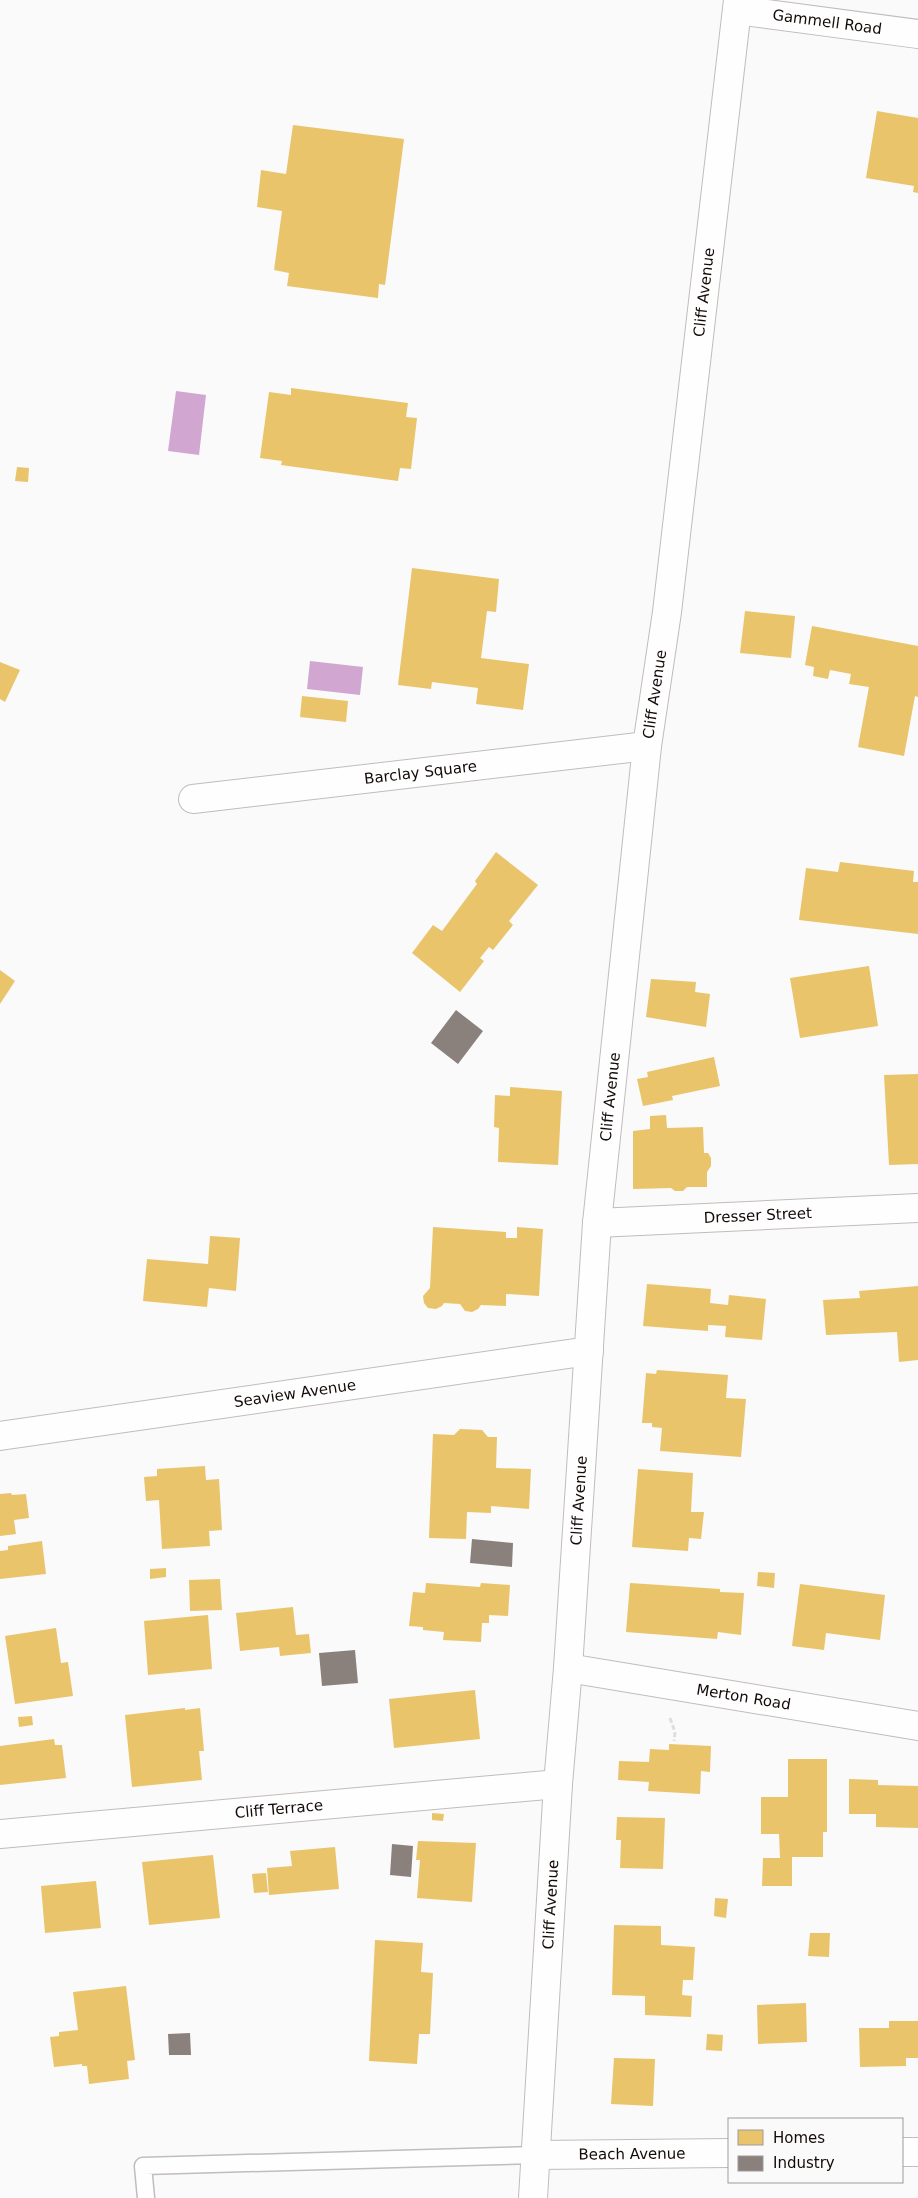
<svg xmlns="http://www.w3.org/2000/svg" width="918" height="2198" font-family="'DejaVu Sans',sans-serif">
	<style>
		.water { fill: #d1a7d1 }
		.homes { fill: #e9c46a }
		.industry { fill: #8a817c }
		.lines { fill: none; stroke-linecap: round; stroke-linejoin: round }
		.service-casing { stroke: #c2bcbb; stroke-width: 19 }
		.minor-casing { stroke: #c2bcbb; stroke-width: 30 }
		.path { stroke: #dedede; stroke-width: 3; stroke-dasharray: 5 2.5; stroke-linecap: butt }
		.service { stroke: #fefefe; stroke-width: 16 }
		.minor { stroke: #fefefe; stroke-width: 28 }
		.labels { text-anchor: middle; stroke-width: 5; stroke-linejoin: round; paint-order: stroke }
		.street-label { font-size: 15px; fill: #140a08; stroke: #fafafa }
	</style>
	<rect width="100%" height="100%" fill="#fafafa"/>
	<path class="water" d="M176 391 206 395 199 455 168 451Z
		M310 661 363 667 360 695 307 689Z"/>
	<path class="homes" d="M877 111 918 118V193L913 192 914 186 866 178Z
		M293 125 404 139 385 285 379 284 378 298 287 286 289 273 274 270 282 211 257 207 261 170 286 174Z
		M291 388 408 403 406 417 417 418 411 469 400 468 398 481 281 465 282 461 260 458 269 392 291 395Z
		M17 467 29 468 28 482 15 481Z
		M412 568 499 579 496 612 487 611 481 658 529 664 523 710 476 704 478 688 432 682 431 689 398 685Z
		M745 611 795 616 791 658 740 653Z
		M812 626 918 646V697L915 696 904 756 858 747 869 687 849 684 851 674 830 670 828 679 813 676 814 667 805 665Z
		M0 662 20 670 5 702 0 699Z
		M302 696 348 701 346 722 300 717Z
		M496 852 538 885 509 921 513 925 493 950 489 947 480 958 484 961 460 992 412 953 433 925 442 931 477 884 475 881Z
		M840 862 914 871 913 882H918V934L799 920 806 868 838 872Z
		M869 966 878 1026 800 1038 790 978Z
		M0 970 15 981 0 1004Z
		M651 979 696 982 695 992 710 994 706 1027 646 1017Z
		M714 1057 720 1086 672 1096 673 1100 643 1106 637 1079 648 1077 647 1072Z
		M918 1074V1164L889 1165 884 1075Z
		M510 1087 562 1091 558 1165 498 1162 499 1128 494 1127 495 1095 510 1096Z
		M666 1115 667 1128 703 1127 704 1153H708L711 1158V1166L707 1172V1187H687L683 1191H675L671 1188 633 1189V1131L650 1129V1116Z
		M433 1227 506 1232V1238H517V1227L543 1229 539 1296 506 1294V1306L481 1305 478 1309 472 1312 465 1311 460 1304 444 1303 442 1306 436 1309 428 1308 424 1303 423 1296 430 1288Z
		M210 1236 240 1238 236 1291 209 1288 207 1307 143 1301 147 1259 208 1264Z
		M647 1284 711 1289 710 1303 728 1305 729 1295 766 1299 762 1340 725 1337 726 1326 708 1325V1331L643 1326Z
		M918 1286V1360L899 1362 897 1332 826 1335 823 1300 860 1298 859 1291Z
		M657 1370 728 1375 726 1398 746 1399 741 1457 660 1451 662 1428 652 1427V1423H642L646 1373 656 1374Z
		M460 1429 482 1430 488 1437H497L496 1468 531 1469 529 1509 491 1506V1513L467 1512 466 1539 429 1538 433 1434 454 1435Z
		M205 1466 206 1480 219 1479 222 1530 209 1531 210 1546 162 1549 159 1500 146 1501 144 1477 157 1476V1469Z
		M638 1469 693 1473 691 1512H704L701 1539 689 1538 688 1551 632 1547Z
		M11 1493 12 1495 26 1494 29 1518 14 1520 16 1534 0 1536V1494Z
		M42 1541 46 1574 0 1579V1551L8 1550V1546Z
		M166 1568V1577L150 1579V1569Z
		M758 1572 775 1573 774 1588 757 1586Z
		M220 1579 222 1610 190 1611 189 1580Z
		M426 1583 480 1587 481 1583 510 1585 508 1616 489 1615V1623H482L481 1642 443 1640 444 1632 423 1630V1627L409 1626 413 1592 425 1593Z
		M630 1583 720 1589V1592L744 1593 741 1635 718 1632 717 1639 626 1632Z
		M800 1584 885 1595 880 1640 826 1633 824 1650 792 1646Z
		M293 1607 296 1635 309 1634 311 1653 280 1656 279 1647 240 1651 236 1613Z
		M208 1615 212 1669 148 1675 144 1621Z
		M56 1628 61 1663 68 1662 73 1696 15 1704 5 1636Z
		M475 1690 480 1739 394 1748 389 1699Z
		M185 1708V1710L200 1708 204 1751H199L202 1780 132 1787 125 1715Z
		M32 1716 33 1725 19 1727 18 1717Z
		M54 1739 55 1745H62L66 1778 0 1785V1746Z
		M669 1744 711 1746 710 1772 701 1771 700 1794 648 1791 649 1782 618 1780 619 1761 649 1762 650 1749 669 1750Z
		M788 1759H827V1832H823V1857H792V1886H762L763 1858H780L779 1834H761V1797H788Z
		M849 1779 878 1780V1785L918 1786V1828L876 1827V1814H849Z
		M432 1813 444 1814 443 1821 432 1820Z
		M617 1817 665 1818 663 1869 620 1868 621 1840H616Z
		M418 1841 476 1843 472 1902 417 1898 420 1860H416Z
		M335 1847 339 1889 269 1895 267 1868 292 1866 290 1851Z
		M213 1855 220 1918 149 1925 142 1862Z
		M266 1873 268 1892 254 1893 252 1874Z
		M96 1881 101 1928 45 1933 41 1886Z
		M715 1898 728 1899 726 1918 714 1916Z
		M614 1925 661 1926V1945L695 1947 693 1980H683L682 1995 692 1996 691 2017 645 2015V1996L612 1995Z
		M810 1933H830L829 1957 808 1956Z
		M375 1940 423 1943 421 1972 433 1973 430 2034H419L417 2064 369 2061Z
		M126 1986 135 2060 127 2061 129 2079 89 2084 87 2066H82V2064L54 2067 50 2037 59 2036V2032L78 2030 73 1992Z
		M806 2003 807 2042 758 2044 757 2005Z
		M889 2021H918V2058H906V2066L860 2067 859 2028H889Z
		M707 2034 723 2035 722 2051 706 2050Z
		M614 2058 655 2059 653 2106 611 2104Z"/>
	<path class="industry" d="M456 1010 483 1031 458 1064 431 1043Z
		M472 1539 513 1543 512 1567 470 1563Z
		M355 1650 358 1683 322 1686 319 1653Z
		M392 1844 413 1846 411 1877 390 1875Z
		M190 2033 191 2055H169L168 2034Z"/>
	<g class="lines">
		<defs>
			<path id="service" d="M146 2198 143 2166 536 2155"/>
			<g id="minor">
				<path id="s1" d="M737 10 918 34"/>
				<path id="s2" d="M193 799 647 746"/>
				<path id="s3" d="M597 1223 918 1208"/>
				<path id="s4" d="M0 1436 589 1351"/>
				<path id="s5" d="M568 1668 918 1726"/>
				<path id="s6" d="M0 1834 558 1784"/>
				<path d="M902 2152H918"/>
				<path id="s7" d="M536 2155 729 2153"/>
				<path id="s8" d="M533 2198 558 1784 568 1668 597 1223 647 746 667 612 738 0"/>
			</g>
		</defs>
		<use href="#service" class="service-casing"/>
		<use href="#minor" class="minor-casing"/>
		<path class="path" d="M670 1718 675 1732 674 1741"/>
		<use href="#service" class="service"/>
		<use href="#minor" class="minor"/>
	</g>
	<g class="labels">
		<g class="street-label">
			<text dy="5" stroke="none"><textPath href="#s1" startOffset="91">Gammell Road</textPath></text>
			<text dy="5" stroke="none"><textPath href="#s8" startOffset="1914">Cliff Avenue</textPath></text>
			<text dy="5" stroke="none"><textPath href="#s8" startOffset="1509">Cliff Avenue</textPath></text>
			<text dy="5" stroke="none"><textPath href="#s2" startOffset="229">Barclay Square</textPath></text>
			<text dy="5" stroke="none"><textPath href="#s8" startOffset="1104">Cliff Avenue</textPath></text>
			<text dy="5" stroke="none"><textPath href="#s3" startOffset="161">Dresser Street</textPath></text>
			<text dy="5" stroke="none"><textPath href="#s4" startOffset="298">Seaview Avenue</textPath></text>
			<text dy="5" stroke="none"><textPath href="#s8" startOffset="699">Cliff Avenue</textPath></text>
			<text dy="5" stroke="none"><textPath href="#s5" startOffset="178">Merton Road</textPath></text>
			<text dy="5" stroke="none"><textPath href="#s6" startOffset="280">Cliff Terrace</textPath></text>
			<text dy="5" stroke="none"><textPath href="#s8" startOffset="294">Cliff Avenue</textPath></text>
			<text dy="5" stroke="none"><textPath href="#s7" startOffset="96">Beach Avenue</textPath></text>
		</g>
	</g>
	<rect x="728" y="2118" width="175" height="65" fill="#fafafa" stroke="#9e9a99"/>
	<rect x="738" y="2130" width="25" height="15" fill="#e9c46a" stroke="#9e9a99"/>
	<text x="773" y="2143" font-size="15" fill="#140a08">Homes</text>
	<rect x="738" y="2156" width="25" height="15" fill="#8a817c" stroke="#9e9a99"/>
	<text x="773" y="2168" font-size="15" fill="#140a08">Industry</text>
</svg>
